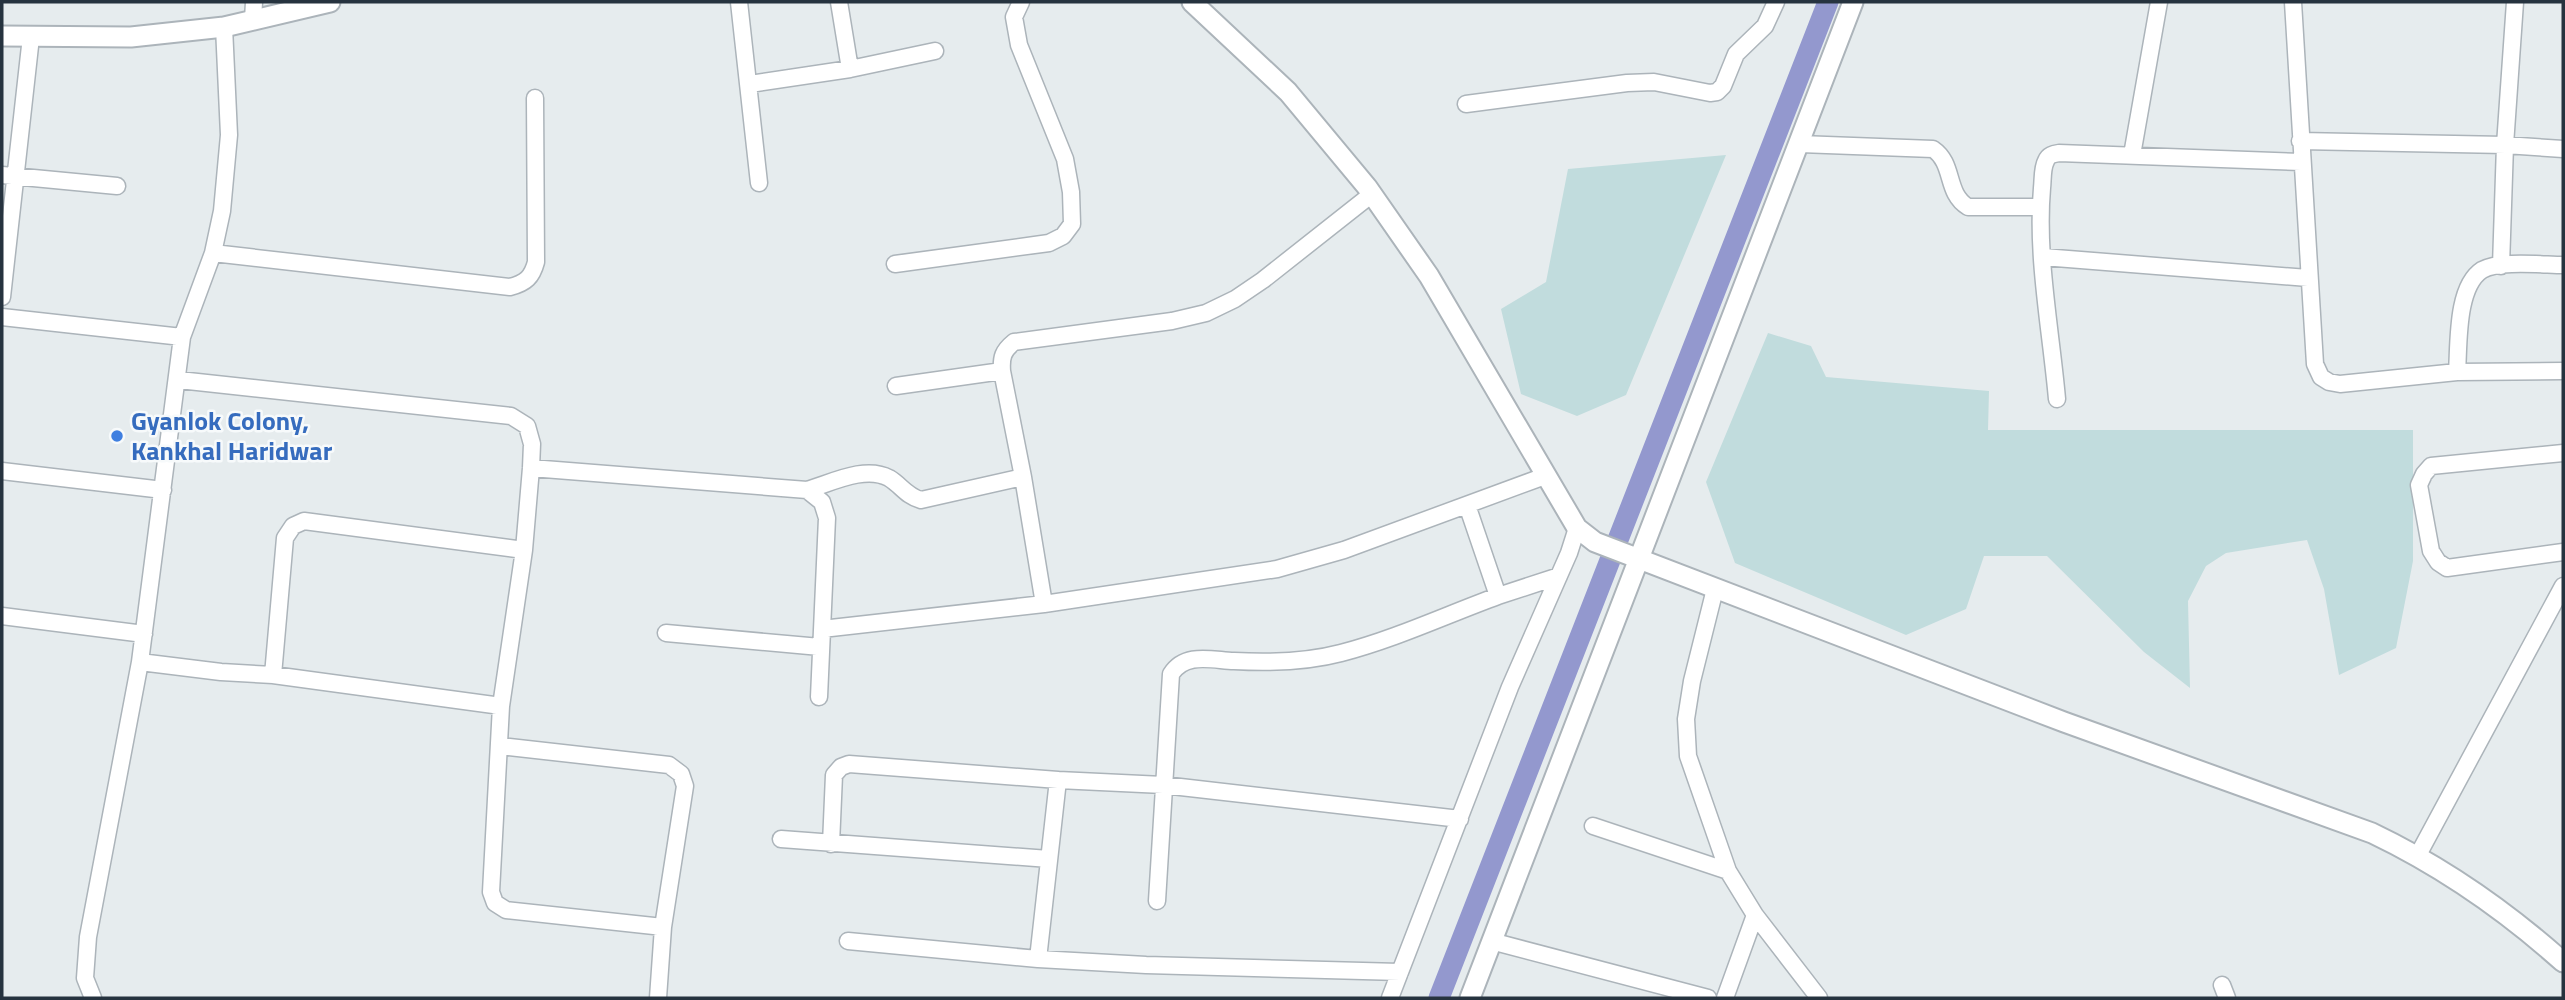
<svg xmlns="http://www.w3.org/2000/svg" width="2565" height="1000" font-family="'Titillium Web',sans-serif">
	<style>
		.green { fill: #c1dcdd }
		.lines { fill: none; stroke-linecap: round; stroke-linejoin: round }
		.canal { stroke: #9398ce; stroke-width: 21 }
		.minor-casing { stroke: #acb4ba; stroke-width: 19 }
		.tertiary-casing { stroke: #acb4ba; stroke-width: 23 }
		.minor { stroke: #fff; stroke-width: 16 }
		.tertiary { stroke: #fff; stroke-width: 19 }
		.shop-dot { fill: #3f7fe0; stroke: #f7fafb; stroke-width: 2.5 }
		.labels { text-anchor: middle; stroke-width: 5; stroke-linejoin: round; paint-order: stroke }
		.shop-label { font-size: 26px; font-weight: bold; fill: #366cbe; stroke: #f7fafb; text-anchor: start }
	</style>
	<rect width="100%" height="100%" fill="#e6ecee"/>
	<path class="green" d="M1726 155 1626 395 1577 416 1521 394 1501 309 1546 282 1568 169Z
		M1768 333 1811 346 1826 377 1989 391 1988 430H2413V561L2396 648 2339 675 2324 589 2307 540 2226 553 2206 566 2188 601 2190 688 2144 652 2047 556H1984L1966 609 1906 635 1735 563 1706 482Z"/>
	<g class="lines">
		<path class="canal" d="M1439 998 1828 2"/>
		<defs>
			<path id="minor" d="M739 2 759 183
				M839 2 850 69
				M2293 2 2315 364 2321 377 2329 382 2340 384 2457 372 2563 371
				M253 20 254 2
				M750 84 850 69 935 51
				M1466 104 1627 83 1654 82 1710 93 1717 92 1723 86 1736 54 1765 26 1776 2
				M2300 141 2505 145 2563 149
				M1800 144 1933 149C1955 164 1945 193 1968 207H2040
				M2132 155 2159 2
				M2 175 117 186
				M213 253 510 287C526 283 532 277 536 262L535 98
				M2043 257 2308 278
				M895 264 1049 243 1063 236 1072 224 1071 192 1065 159 1019 45 1014 17 1021 2
				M2501 266 2505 145 2515 2
				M2 297 31 37
				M2 317 182 337
				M2457 372C2459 344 2456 287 2482 270 2499 260 2544 265 2563 265
				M179 380 511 416 527 426 532 444 531 468 524 550 501 706 491 892 495 903 506 910 663 927
				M896 386 1002 371
				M2057 399C2051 331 2036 256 2042 188 2043 180 2042 168 2046 161 2048 155 2053 154 2059 153L2301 162
				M2563 453 2431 466 2424 474 2419 485 2431 551 2438 562 2447 568 2563 552
				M531 468 807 490 822 502 827 518 819 697
				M2 471 163 490
				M807 490C831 483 865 465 889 478 901 485 906 496 921 500L1023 477
				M1467 505 1498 596 1559 576
				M1715 589 1692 681 1686 719 1688 756 1728 871 1755 915 1819 998
				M1044 604 1023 477 1002 371C1001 357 1003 351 1014 342L1172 321 1206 313 1235 299 1263 280 1372 194
				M2 616 144 634
				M822 629 1044 604 1277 569 1344 550 1545 476
				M666 633 820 647
				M140 662 221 672 273 675 501 706
				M273 675 285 538 293 526 304 521 524 550
				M500 746 669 765 681 774 685 786 663 927 658 998
				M1593 826 1728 871
				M781 839 1049 859
				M831 844 834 775 841 767 849 764 1058 780 1163 785 1460 819
				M2418 855 2563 586
				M1157 901 1171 674C1185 652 1211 660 1234 661 1270 663 1307 662 1341 653 1395 639 1446 615 1498 596
				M848 941 1038 959 1146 965 1400 972
				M1491 941 1708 998
				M1038 959 1058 780
				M2222 985 2227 998
				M93 998 85 978 88 937 140 662 182 337 213 253 222 211 229 135 224 27
				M1390 998 1510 687 1569 553 1577 528
				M1725 998 1755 915"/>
			<path id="tertiary" d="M1192 2 1288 92 1367 187 1429 276 1577 528 1595 542 2064 722 2372 833C2441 866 2506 911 2563 962
				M2 36 131 37 224 27 330 2
				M1470 998 1853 2"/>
		</defs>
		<use href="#minor" class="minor-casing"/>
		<use href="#tertiary" class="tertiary-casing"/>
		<use href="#minor" class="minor"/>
		<use href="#tertiary" class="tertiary"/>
	</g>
	<circle class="shop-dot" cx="117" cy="436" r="7"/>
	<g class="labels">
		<g class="shop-label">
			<text x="131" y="430">Gyanlok Colony,<tspan x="131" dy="30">Kankhal Haridwar</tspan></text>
		</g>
	</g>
	<rect width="2565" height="1000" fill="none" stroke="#26333f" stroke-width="7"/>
</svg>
